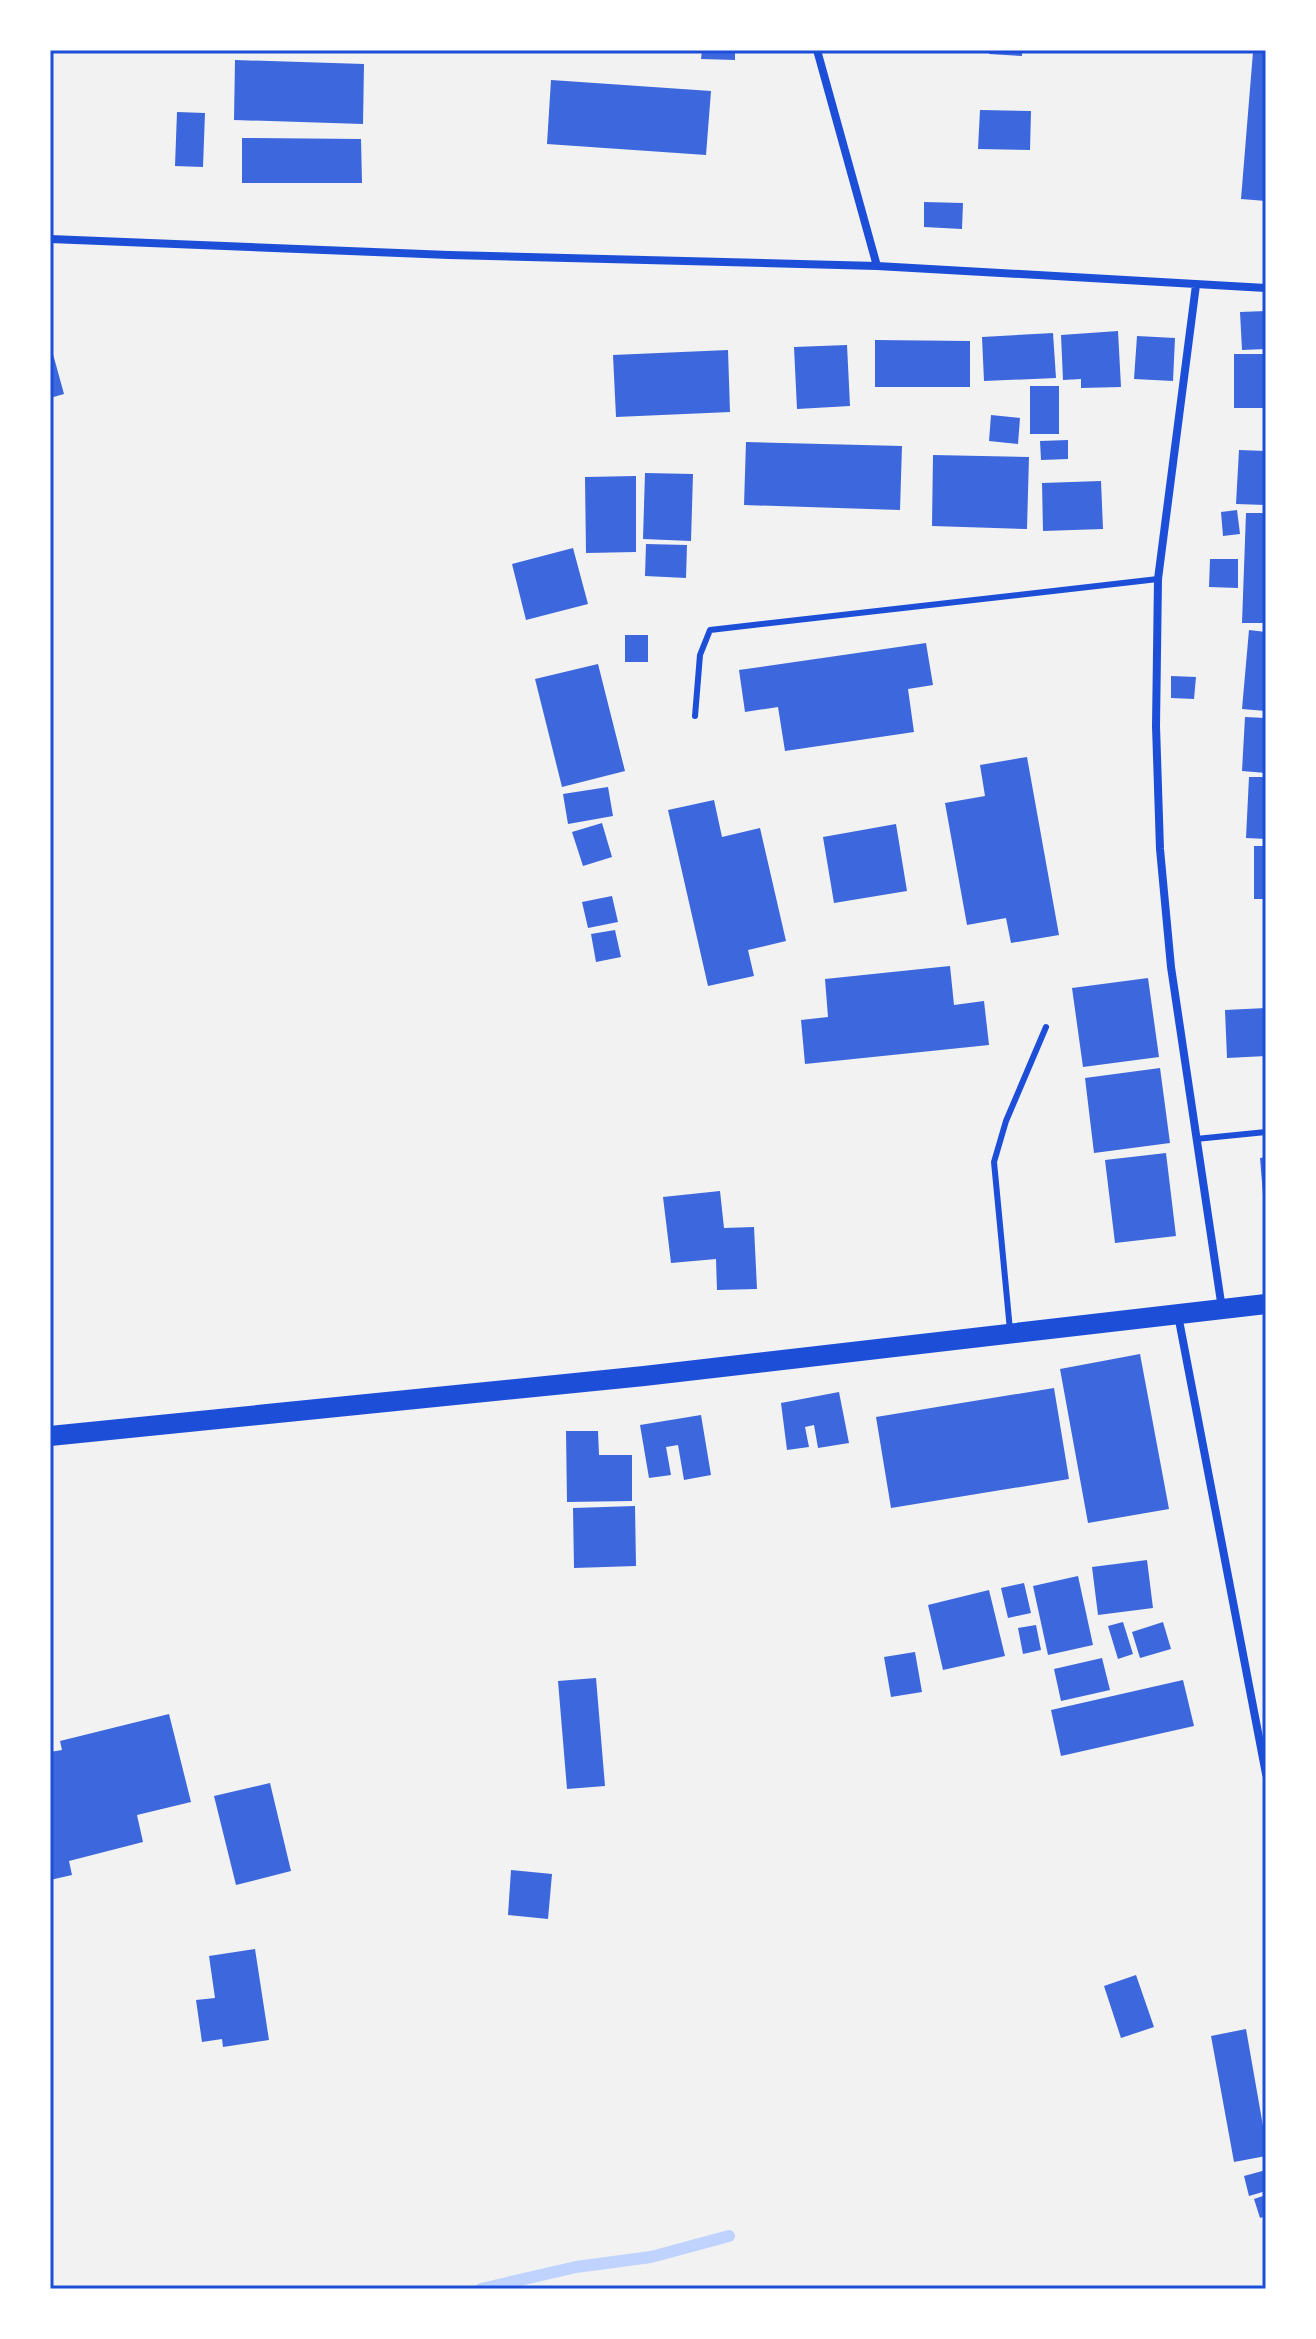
<svg xmlns="http://www.w3.org/2000/svg" width="1316" height="2339" font-family="'Times New Roman',serif">
	<style>
		.lines { fill: none; stroke-linecap: round; stroke-linejoin: round }
		.stream { stroke: #bfd3fe; stroke-width: 12 }
		.building { fill: #3d67dc }
		.service { stroke: #1d4ed8; stroke-width: 6 }
		.minor { stroke: #1d4ed8; stroke-width: 8 }
		.primary { stroke: #1d4ed8; stroke-width: 20 }
		.neatline { fill: none; stroke: #1d4ed8; stroke-width: 3 }
	</style>
	<rect width="100%" height="100%" fill="#f2f2f2"/>
	<g class="lines">
		<path class="stream" d="M481 2289 576 2267 651 2257 729 2236"/>
	</g>
	<path class="building" d="M702 50H735V60L701 59Z
		M989 50H1022V56L989 54Z
		M1253 52 1266 53V201L1241 199Z
		M235 60 364 64 363 124 234 120Z
		M551 80 711 91 706 155 547 144Z
		M980 110 1031 111 1030 150 978 149Z
		M177 112 205 113 203 167 175 166Z
		M242 138 361 139 362 183H242Z
		M924 202 963 203 962 229 924 227Z
		M1266 311V349L1242 350 1240 312Z
		M1118 331 1121 387 1081 388V379L1063 380 1061 335Z
		M1053 333 1056 378 984 381 982 337Z
		M1137 336 1175 338 1173 381 1134 379Z
		M875 340 970 341V387H875Z
		M847 345 850 406 797 409 794 347Z
		M728 350 730 412 616 417 613 355Z
		M53 354 64 394 50 398V355Z
		M1234 354H1266V408H1234Z
		M1030 386H1059V434H1030Z
		M991 415 1020 418 1018 444 989 441Z
		M1068 440V459L1041 460 1040 441Z
		M746 442 902 446 900 510 744 505Z
		M1239 450 1266 451V505L1236 504Z
		M933 455 1029 457 1027 529 932 526Z
		M645 473 693 474 691 541 643 539Z
		M636 476V552L586 553 585 477Z
		M1101 481 1103 529 1043 531 1042 483Z
		M1237 510 1240 534 1223 536 1221 512Z
		M1246 513H1266V623H1242Z
		M646 544 687 545 686 578 645 576Z
		M573 548 588 604 526 620 512 564Z
		M1210 559H1238V588L1209 587Z
		M1249 630 1266 632V711L1242 709Z
		M625 635H648V662H625Z
		M926 643 933 685 908 689 914 732 785 751 778 707 745 712 739 670Z
		M598 664 625 771 562 787 535 679Z
		M1171 676 1196 677 1194 699 1171 698Z
		M1245 717 1266 718V773L1242 771Z
		M1027 757 1059 935 1011 943 1006 918 967 925 945 803 985 796 980 765Z
		M1249 777H1266V839L1246 838Z
		M608 787 613 816 568 824 563 794Z
		M714 800 722 837 760 828 786 941 748 950 754 976 708 986 668 810Z
		M602 823 612 857 583 866 572 832Z
		M896 824 907 891 834 903 823 837Z
		M1254 846H1266V899H1254Z
		M612 896 618 922 588 928 582 902Z
		M615 930 621 957 596 962 591 934Z
		M950 966 954 1005 984 1001 989 1045 805 1064 801 1020 828 1017 825 979Z
		M1148 978 1159 1057 1083 1067 1072 988Z
		M1266 1008V1056L1227 1058 1225 1010Z
		M1160 1068 1170 1143 1094 1153 1085 1078Z
		M1166 1153 1176 1236 1115 1243 1105 1160Z
		M1266 1157V1207H1264L1260 1158Z
		M720 1191 724 1228 754 1227 757 1289 717 1290 716 1259 671 1263 663 1197Z
		M1140 1354 1169 1509 1088 1523 1060 1369Z
		M1054 1388 1069 1479 891 1508 876 1417Z
		M839 1392 849 1443 818 1448 814 1425 805 1427 809 1447 787 1450 781 1403Z
		M701 1415 711 1475 684 1480 678 1445 666 1447 671 1475 649 1478 640 1425Z
		M566 1431H598L599 1455H632V1501L567 1502Z
		M635 1506 636 1566 574 1568 573 1508Z
		M1147 1560 1153 1608 1098 1615 1092 1567Z
		M1078 1576 1093 1645 1048 1655 1033 1586Z
		M1024 1583 1031 1613 1008 1618 1001 1588Z
		M989 1590 1005 1656 943 1670 928 1605Z
		M1123 1622 1133 1654 1118 1659 1108 1626Z
		M1163 1622 1171 1649 1140 1658 1132 1632Z
		M1036 1625 1041 1650 1023 1654 1018 1628Z
		M915 1652 922 1692 891 1697 884 1657Z
		M1102 1658 1110 1690 1061 1701 1054 1669Z
		M596 1678 605 1786 567 1789 558 1681Z
		M1183 1680 1194 1726 1061 1756 1051 1710Z
		M169 1714 191 1802 137 1815 143 1842 69 1861 72 1875 50 1880V1752L62 1750 60 1741Z
		M270 1783 291 1871 236 1885 214 1796Z
		M511 1870 552 1874 548 1919 508 1915Z
		M255 1949 269 2040 223 2047 222 2039 202 2042 196 2000 215 1998 209 1956Z
		M1136 1975 1154 2027 1121 2038 1104 1986Z
		M1246 2029 1266 2143V2156L1234 2162 1211 2036Z
		M1266 2170V2191L1249 2196 1244 2176Z
		M1266 2195V2216L1260 2218 1254 2199Z"/>
	<g class="lines">
		<path class="service" d="M695 716 700 655 710 630 1158 579
			M1196 1139 1266 1132
			M1010 1330 994 1162 1006 1121 1046 1027"/>
		<path class="minor" d="M817 50 877 266
			M50 239 449 255 877 266 1266 288
			M1196 285 1158 579 1156 726 1160 849 1171 967 1222 1309
			M1178 1315 1266 1774"/>
		<path class="primary" d="M50 1436 644 1376 1266 1304"/>
	</g>
	<rect width="1316" height="2339" fill="none" stroke="#ffffff" stroke-width="104"/>
	<rect x="52" y="52" width="1212" height="2235" class="neatline"/>
</svg>
